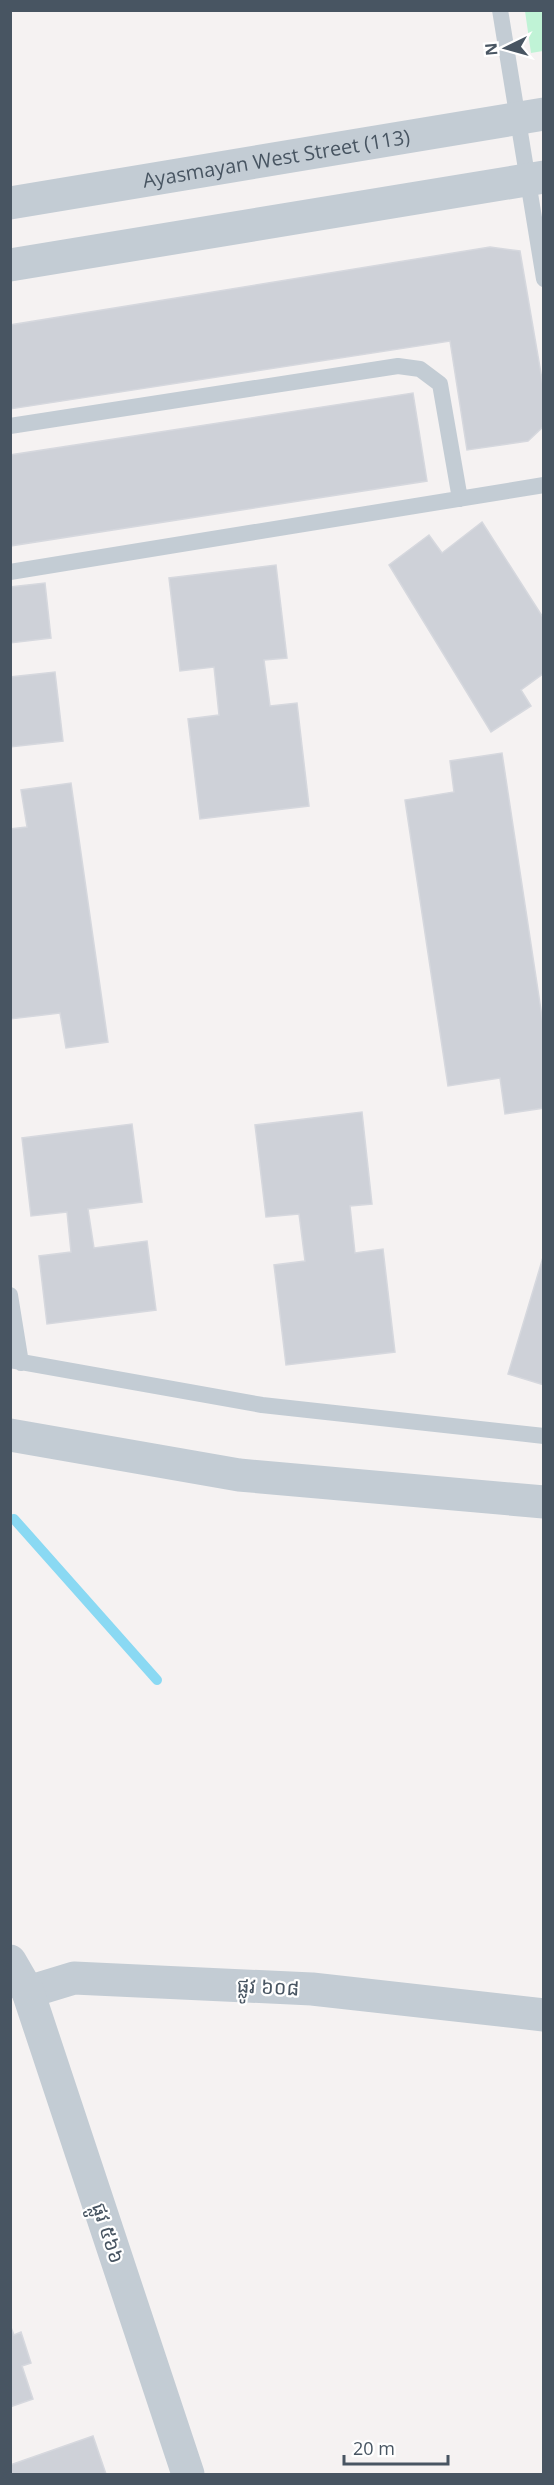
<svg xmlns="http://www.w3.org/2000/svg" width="554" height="2485" font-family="'Open Sans','Noto Sans Khmer',sans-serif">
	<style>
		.green { fill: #c0f3d6 }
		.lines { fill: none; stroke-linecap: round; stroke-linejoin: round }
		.stream { stroke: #8ad9f3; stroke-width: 10 }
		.building { fill: #ced1d8; stroke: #d6d8de; stroke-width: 1.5 }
		.service { stroke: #c3ccd4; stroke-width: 16 }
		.minor { stroke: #c3ccd4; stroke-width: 33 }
		.tertiary { stroke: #c3ccd4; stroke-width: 33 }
		.labels { text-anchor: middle; stroke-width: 4.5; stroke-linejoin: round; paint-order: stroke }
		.street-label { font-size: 20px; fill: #485562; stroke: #fff }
	</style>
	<rect width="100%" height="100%" fill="#f5f2f2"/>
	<path class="green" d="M525 11H543V51L531 53Z"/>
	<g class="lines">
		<path class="stream" d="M14 1519 157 1680"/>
	</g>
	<path class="building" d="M490 247 520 251 544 391V426L528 441 467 450 450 341 10 409V325Z
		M413 393 427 481 10 546V455Z
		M482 522 544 619V673L521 690 531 706 491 732 389 565 429 535 442 553Z
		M276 565 287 658 264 660 270 706 297 703 309 806 200 819 188 719 219 715 214 667 180 671 169 578Z
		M45 583 51 638 10 643V587Z
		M55 672 63 741 10 747V677Z
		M502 753 544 1030V1108L505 1114 500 1078 448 1086 405 800 454 792 450 761Z
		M71 783 108 1042 66 1048 60 1013 10 1019V829L27 827 21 790Z
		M362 1112 372 1204 350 1206 355 1253 383 1249 395 1352 286 1365 274 1265 305 1261 299 1214 266 1217 255 1125Z
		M132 1124 142 1202 88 1209 94 1248 147 1241 156 1310 47 1324 39 1256 71 1252 67 1212 31 1216 22 1138Z
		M544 1254V1385L508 1374Z
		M10 2325 14 2335 21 2332 31 2363 22 2366 33 2399 10 2407Z
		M93 2436 106 2474H10V2465Z"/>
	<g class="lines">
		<path class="service" d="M500 10 544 279
			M10 426 398 366 420 369 440 384 460 499
			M10 572 544 485
			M10 1295 21 1363
			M10 1360 262 1405 544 1436"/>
		<path class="minor" d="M10 1435 239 1475 544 1502
			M28 1992 74 1978 312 1989 544 2015"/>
		<g class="tertiary">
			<path id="s1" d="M10 203 544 114"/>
			<path d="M10 265 544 177"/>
			<path d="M10 1961 28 1992 188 2474"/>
		</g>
	</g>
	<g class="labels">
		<g class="street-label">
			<text dy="7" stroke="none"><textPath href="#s1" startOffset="270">Ayasmayan West Street (113)</textPath></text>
			<text transform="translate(268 1987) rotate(3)" y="7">ផ្លូវ ៦០៨</text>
			<text transform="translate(108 2233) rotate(72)" y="7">ផ្លូវ ៥៦៦</text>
		</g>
	</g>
	<rect width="554" height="2485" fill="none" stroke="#485562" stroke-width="24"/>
	<g transform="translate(506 48) rotate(265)" stroke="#ffffff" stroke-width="4.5" paint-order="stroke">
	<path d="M0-4.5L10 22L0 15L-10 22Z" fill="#485562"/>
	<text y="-9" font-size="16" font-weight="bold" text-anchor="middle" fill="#485562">N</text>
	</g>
	<path d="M344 2455v9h104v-9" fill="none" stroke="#485562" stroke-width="3"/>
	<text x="353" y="2455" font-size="18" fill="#485562" stroke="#ffffff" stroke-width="4.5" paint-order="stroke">20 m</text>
</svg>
